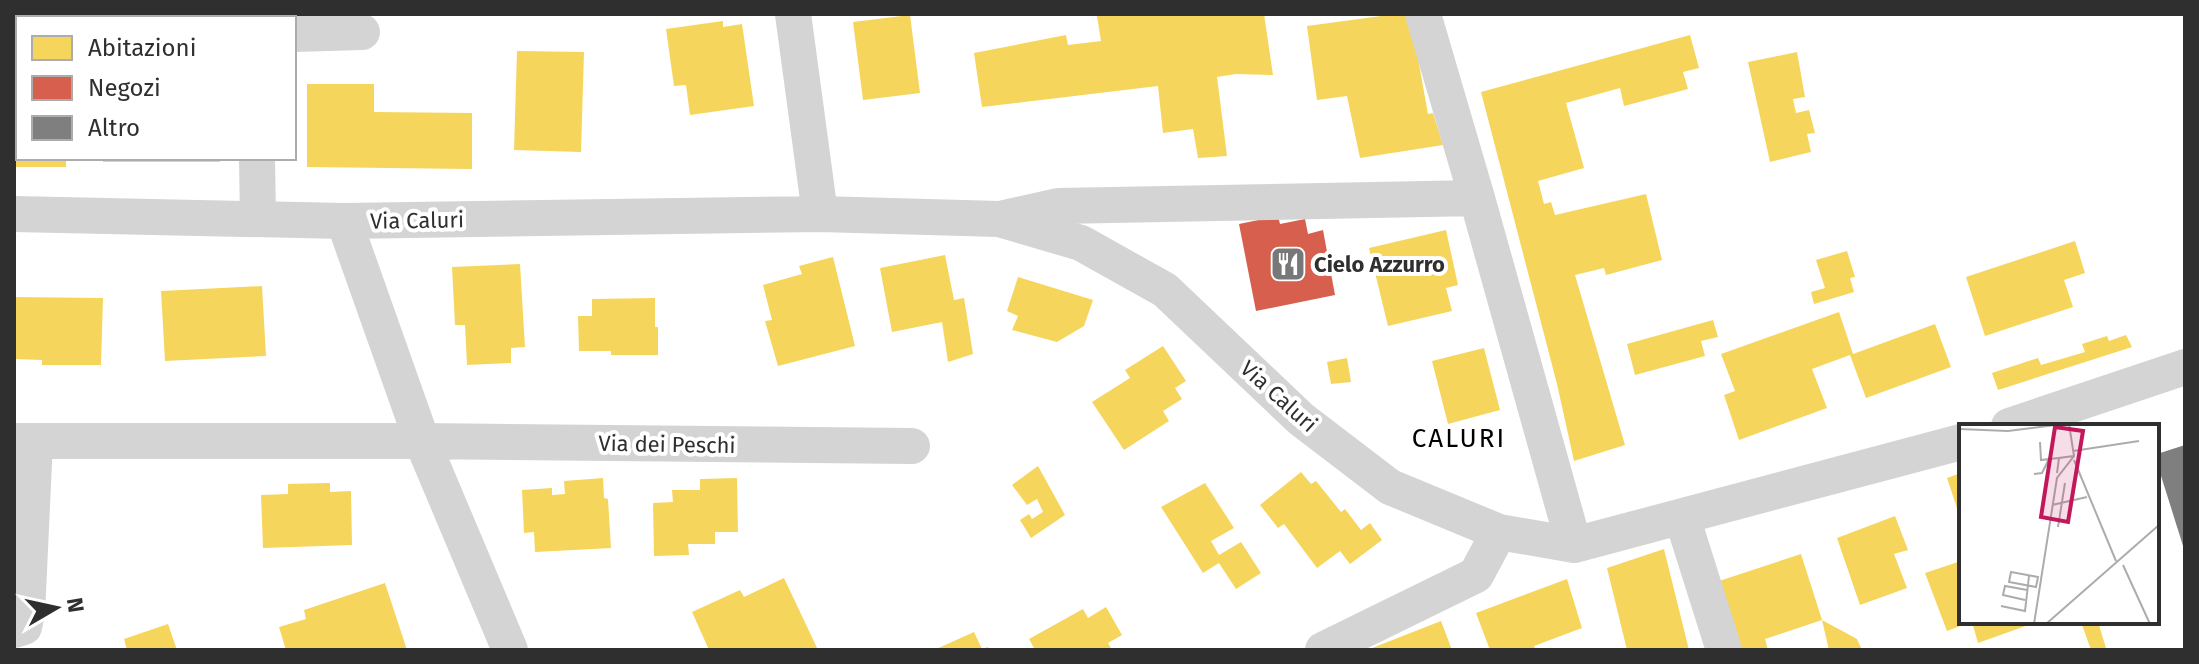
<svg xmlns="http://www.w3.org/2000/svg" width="2199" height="664" font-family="'Fira Sans',sans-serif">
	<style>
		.homes { fill: #f6d55c }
		.shops { fill: #d6604d }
		.building { fill: #7f7f7f }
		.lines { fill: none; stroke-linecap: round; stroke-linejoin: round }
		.minor { stroke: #d4d4d4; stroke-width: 36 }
		.labels { text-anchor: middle; stroke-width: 8; stroke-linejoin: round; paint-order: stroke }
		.street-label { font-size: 22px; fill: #2f2f2f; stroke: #fff }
		.poi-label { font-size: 22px; font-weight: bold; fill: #2f2f2f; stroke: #fff; text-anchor: start }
		.quarter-label { font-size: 26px; letter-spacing: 2px; fill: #000; stroke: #fff }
		.inset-road { fill: none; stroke: #acacac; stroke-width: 2 }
		.view { fill: #c2185b; fill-opacity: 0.15; stroke: #c2185b; stroke-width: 4 }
		.inset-edge { fill: none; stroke: #2f2f2f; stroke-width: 4 }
	</style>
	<rect width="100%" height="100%" fill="#fff"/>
	<path class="homes" d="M14 14H67V18H18V158H66V167H14Z
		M115 14H198V18H115Z
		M1111 14H1264L1273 75 1236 74 1217 77 1227 156 1198 158 1193 129 1163 133 1158 86 982 107 974 53 1066 35 1068 45 1101 41 1097 16Z
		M1396 14H1410L1428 114 1433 113 1443 145 1360 158 1347 96 1317 100 1307 26Z
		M910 15 920 93 863 100 853 22Z
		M723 21V27L742 24 754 106 690 115 686 85 674 86 666 29Z
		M1690 35 1699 68 1683 72 1688 89 1624 106 1620 88 1566 103 1584 168 1538 181 1544 204 1551 202 1555 215 1646 194 1662 260 1606 275 1604 268 1575 275 1625 445 1574 461 1557 384 1481 92Z
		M517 51 584 52 581 152 514 150Z
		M1797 52 1805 97 1793 99 1796 113 1809 110 1815 133 1807 134 1811 152 1770 162 1748 62Z
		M307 84H374V112L472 113V169L307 167Z
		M103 158H220V162H103Z
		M1446 230 1458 285 1446 288 1452 311 1388 326 1369 248Z
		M2075 241 2085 273 2064 280 2073 307 1985 336 1966 277Z
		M1847 251 1855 277 1850 278 1854 292 1814 304 1811 292 1825 288 1816 260Z
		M945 255 954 300 964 298 973 354 948 362 942 322 892 332 880 268Z
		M833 257 855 346 778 366 765 321 772 320 763 285 802 274 799 266Z
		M520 264 525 347 511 348V363L467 365 465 325H455L452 267Z
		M1018 277 1093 300 1084 326 1057 342 1012 330 1018 316 1007 311Z
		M262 286 266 356 165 361 161 291Z
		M14 297 103 298 101 365H42V360L14 359Z
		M655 298V327H658V355H611V351H579L578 316H592V299Z
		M1839 312 1853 354 1935 324 1951 367 1866 398 1850 355 1812 369 1827 408 1739 440 1724 395 1735 391 1721 354Z
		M1713 320 1718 337 1701 341 1705 356 1635 375 1627 344Z
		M2126 335 2132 347 1998 390 1992 373 2038 358 2041 365 2085 352 2082 344 2107 336 2109 341Z
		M1163 346 1186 381 1175 388 1182 399 1163 411 1169 421 1124 450 1092 402 1130 378 1125 370Z
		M1484 348 1500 410 1448 424 1432 361Z
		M1347 358 1351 382 1331 384 1327 362Z
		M1038 466 1065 515 1031 538 1020 520 1029 514 1032 519 1043 512 1037 499 1027 505 1012 485Z
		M1301 472 1311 484 1316 481 1341 512 1345 509 1361 530 1370 523 1382 540 1350 564 1340 551 1317 568 1284 524 1278 528 1260 505Z
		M1961 473V517H1960L1947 478Z
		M603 478 604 498 608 499 611 548 535 552 534 532 524 533 522 490 552 488V495L565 494 564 481Z
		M737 478 738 532H715V544H688L689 555 654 556 653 503 673 502 672 490H700V479Z
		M330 483V492L351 491 352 545 263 548 261 495 288 494V484Z
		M1205 483 1234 528 1211 541 1219 555 1241 542 1261 573 1236 589 1219 563 1203 573 1161 507Z
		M1895 516 1908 550 1894 554 1907 588 1860 605 1837 538Z
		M1664 549 1689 650H1627L1607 568Z
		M1801 554 1822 620 1765 639 1768 650H1738L1716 582Z
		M1961 561V622H1971L1947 631 1925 573Z
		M784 578 818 650H709L692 612 740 590 744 597Z
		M1567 579 1582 628 1534 646 1536 650H1490L1476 613Z
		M385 583 407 650H286L279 627 306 619 304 610Z
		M1106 607 1122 635 1108 643 1112 650H1035L1029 639 1083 609 1088 618Z
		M1822 620 1857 639 1862 650H1829Z
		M1441 621 1452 650H1367Z
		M1972 622H2037L1978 643Z
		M2081 622H2098L2106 648 2091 650Z
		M168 624 177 650H127L124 639Z
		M974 632 982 649 988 647 989 650H934Z"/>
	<path class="shops" d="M1278 216 1280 224 1305 219 1308 234 1323 230 1335 295 1256 311 1239 224Z"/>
	<path class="building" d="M2185 445V549H2184L2157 463V454Z"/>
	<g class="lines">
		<path class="minor" d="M793 14 820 214
			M1423 14 1477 198
			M294 34 362 32
			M257 158 258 219
			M14 214 344 221 820 214 999 219 1081 243 1165 290 1301 419 1390 487 1499 532 1574 545 1961 442
			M1004 218 1058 206 1477 198 1574 545
			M344 221 422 441 510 650
			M2009 426 2185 367
			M14 441H422L912 446
			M1682 517 1724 650
			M14 630 24 627 27 614 35 441
			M1323 650 1476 575 1499 532"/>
	</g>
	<defs>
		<symbol id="restaurant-square" viewBox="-11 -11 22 22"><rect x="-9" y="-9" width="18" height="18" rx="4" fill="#787878" stroke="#fff"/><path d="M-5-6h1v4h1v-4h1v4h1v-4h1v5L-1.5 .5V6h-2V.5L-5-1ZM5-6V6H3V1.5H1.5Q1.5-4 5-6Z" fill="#fff"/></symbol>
	</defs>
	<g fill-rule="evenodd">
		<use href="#restaurant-square" x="1268" y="244" width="40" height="40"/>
	</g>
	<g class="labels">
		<g class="street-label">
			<text transform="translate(417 220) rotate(-1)" y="8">Via Caluri</text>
			<text transform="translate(1279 396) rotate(42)" y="8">Via Caluri</text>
			<text transform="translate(667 444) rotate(1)" y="8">Via dei Peschi</text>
		</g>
		<g class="poi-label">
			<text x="1314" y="272">Cielo Azzurro</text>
		</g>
		<g class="quarter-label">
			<text x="1459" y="447">CALURI</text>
		</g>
	</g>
	<g transform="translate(1959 424)">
		<rect width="200" height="200" fill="#fff"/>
		<path class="inset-road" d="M0 5 49 7 105 0M81 18 82 36 90 35M114 27 180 17M115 36 157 137M98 49 100 34 115 32M75 50 83 49 90 35 100 34M93 81 128 73M99 103 106 59M164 141 191 200M52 148 79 153 77 163 50 158ZM66 176 44 171 46 162 68 166M42 182 66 187 70 152M75 200 98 54 115 32 110 0M87 200 200 101"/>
		<path class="view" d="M96 3 124 7 109 98 82 93Z"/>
		<rect width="200" height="200" class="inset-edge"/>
	</g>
	<rect width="2199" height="664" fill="none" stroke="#2f2f2f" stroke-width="32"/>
	<rect x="16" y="16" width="280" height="144" fill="#ffffff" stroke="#acacac" stroke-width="2"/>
	<rect x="32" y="36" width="40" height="24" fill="#f6d55c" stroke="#acacac" stroke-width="2"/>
	<text x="88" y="56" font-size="24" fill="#2f2f2f">Abitazioni</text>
	<rect x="32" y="76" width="40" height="24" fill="#d6604d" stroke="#acacac" stroke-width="2"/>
	<text x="88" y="96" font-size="24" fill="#2f2f2f">Negozi</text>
	<rect x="32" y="116" width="40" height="24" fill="#7f7f7f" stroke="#acacac" stroke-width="2"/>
	<text x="88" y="136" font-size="24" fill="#2f2f2f">Altro</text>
	<g transform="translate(56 608) rotate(81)" stroke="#ffffff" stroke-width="6" paint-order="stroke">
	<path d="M0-6L14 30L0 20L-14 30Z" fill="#2f2f2f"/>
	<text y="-12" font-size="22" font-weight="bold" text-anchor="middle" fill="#2f2f2f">N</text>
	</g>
</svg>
